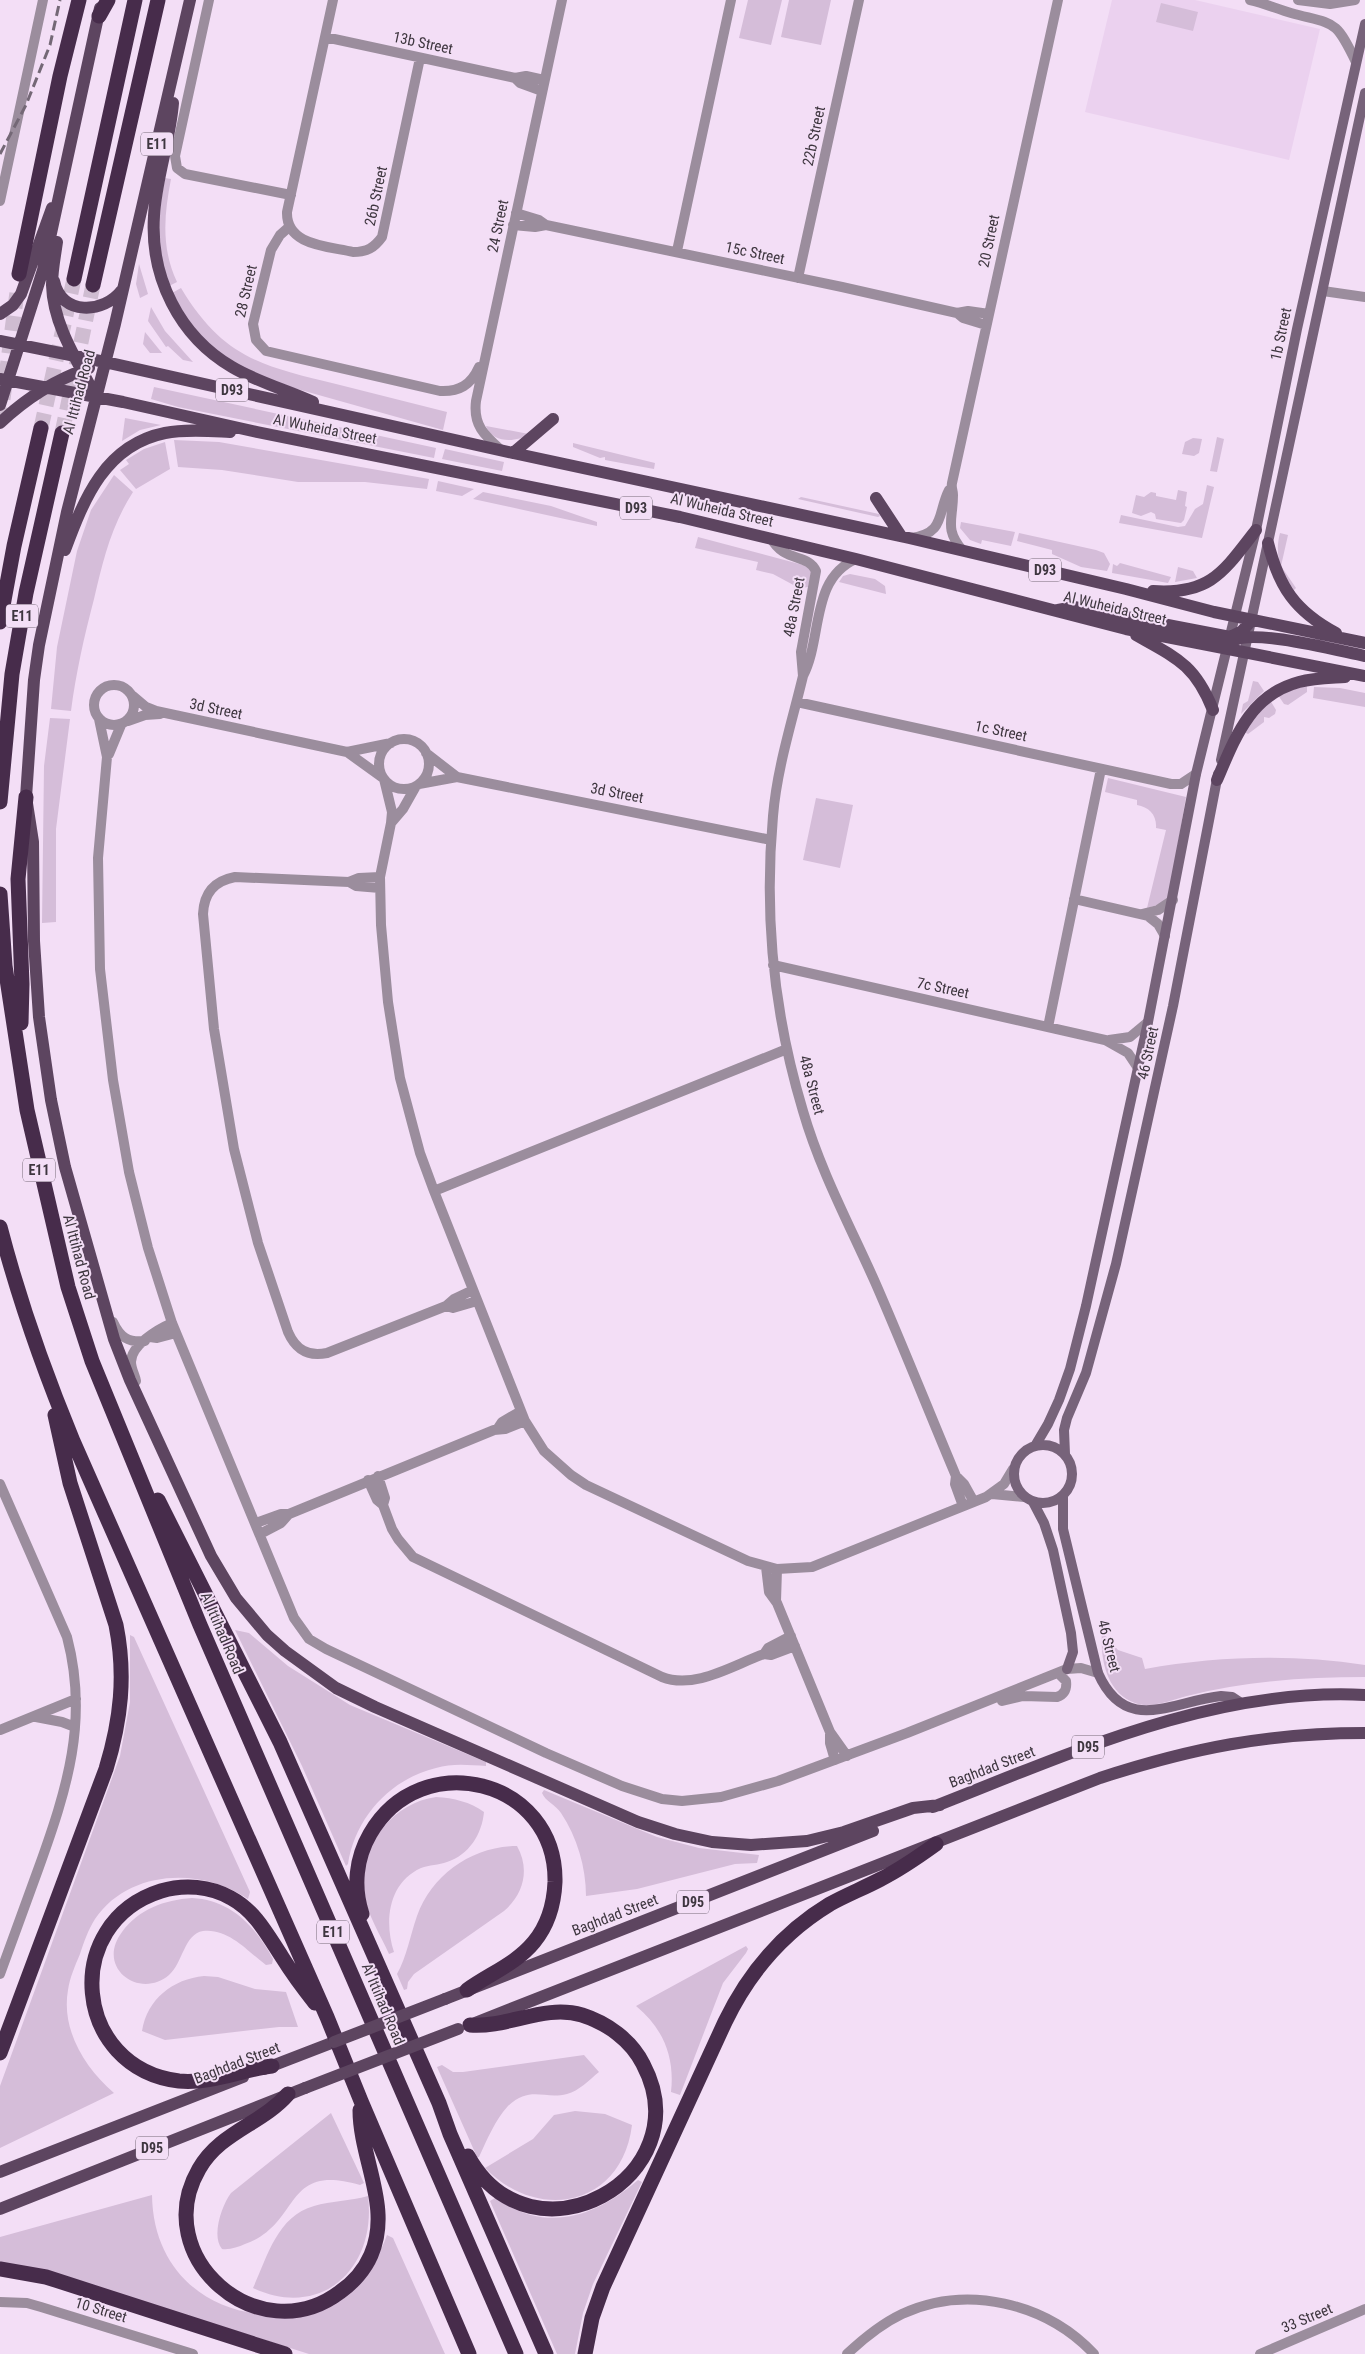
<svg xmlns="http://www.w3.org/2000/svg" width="1365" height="2354" font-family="'Roboto Condensed',sans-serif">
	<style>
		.built { fill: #ebd1ef }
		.green { fill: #d5bdd9 }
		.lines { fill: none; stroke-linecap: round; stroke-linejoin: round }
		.highway-tunnel { stroke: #cfbcd1; stroke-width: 15; stroke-dasharray: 15 8; stroke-linecap: butt }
		.street { stroke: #9b8d9d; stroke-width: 10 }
		.secondary { stroke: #77637a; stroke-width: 10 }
		.primary { stroke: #5d4560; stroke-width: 12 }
		.highway { stroke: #472c4b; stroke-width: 15 }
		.rail { stroke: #746876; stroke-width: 3; stroke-dasharray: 10 5; stroke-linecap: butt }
		.primary-bridge { stroke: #5d4560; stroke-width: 12 }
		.labels { text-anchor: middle; stroke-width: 4; stroke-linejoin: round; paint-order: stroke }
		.shield { fill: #f3def6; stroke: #746876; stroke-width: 1 }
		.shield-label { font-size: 14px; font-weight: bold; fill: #3e363f }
		.street-label { font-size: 15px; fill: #3e363f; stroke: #f3def6 }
	</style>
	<rect width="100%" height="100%" fill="#f3def6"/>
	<path class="built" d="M1112 0H1195L1320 29 1289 160 1085 112Z"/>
	<path class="green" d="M748 0H782L771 45 739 38Z
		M789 0H831L821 45 781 37Z
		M1161 3 1198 12 1193 31 1156 22Z
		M165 178 171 179C164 215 161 248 177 282L169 286C156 246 158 219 165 178Z
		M139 264 148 294 140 298 136 284Z
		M181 288C223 358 262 366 336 384 373 393 410 403 447 412L443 430 283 385C251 373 213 355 192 327 185 316 179 304 172 293Z
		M151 307 165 331 193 362 183 360 168 346 166 347 148 321Z
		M145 332 162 353H150L143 344Z
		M154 387 436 448 434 458 178 407 151 399Z
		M125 418 161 425 140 430 122 441Z
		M486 426 529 434C516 443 492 443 486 426Z
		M1217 437 1224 439 1217 472 1210 471Z
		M1193 438 1202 439 1199 453 1194 456 1182 454 1185 442Z
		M174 440 219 442 429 479 427 489 365 482H298L222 470 178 467Z
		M165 442 170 469 136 489 120 470 129 464 126 460 144 449Z
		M573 443 655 463 654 469 605 460V457L600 458 573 447Z
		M445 449 504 462 502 471 442 459Z
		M114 475 133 492C111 526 103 561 94 599 84 637 76 673 71 711L51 709 57 647 77 551 91 510Z
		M438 481 474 489 462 496 436 491Z
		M1207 485 1214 487 1202 538 1119 523 1121 515 1178 527 1185 526 1195 509 1203 504Z
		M1178 490 1187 492 1185 506 1187 507 1184 520 1181 523 1156 519 1155 514 1151 512 1141 516 1132 513 1136 495 1144 497 1151 492 1156 493V496L1176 500Z
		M483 492 551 506 597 522V526L473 499Z
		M801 497 879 514 880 516 878 517 798 499Z
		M961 522 1015 532 1011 546 982 540 981 544 970 540 960 528Z
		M1019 533 1096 550 1104 553 1110 564 1107 571 1081 567 1052 554V550L1017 541Z
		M1280 533 1288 535 1281 566 1296 588 1294 590C1281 572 1274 555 1280 533Z
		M698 537 807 566 812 569 808 587 799 588 773 574 756 570 758 562 695 548Z
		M1120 563 1171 577 1168 583 1112 573 1113 564 1117 566Z
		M1178 567 1193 571 1197 578 1175 582Z
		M850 574 875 579 885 586 886 594 839 582 843 576Z
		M1253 681 1258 682 1264 691 1241 714 1243 704 1248 701Z
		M1307 685V692L1288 705 1284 704 1278 695Z
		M1314 687 1340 688 1365 693V707L1313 698Z
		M1270 700 1276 710 1275 714 1269 718 1264 717V722L1248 734 1244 732Z
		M50 718 70 719 56 829V922L42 923 44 766Z
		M1108 778 1186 797 1169 895 1164 903 1147 908 1166 830 1156 828C1157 815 1149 807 1137 805V800L1105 792Z
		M816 798 853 805 840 868 803 860Z
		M235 1630 249 1633 288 1666 350 1705 486 1762V1766C469 1765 452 1763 436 1768 390 1779 355 1818 348 1864L346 1866 302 1766Z
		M1102 1632 1118 1650 1142 1658 1145 1669C1218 1656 1292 1654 1365 1665V1677C1305 1677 1246 1681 1187 1696 1171 1700 1151 1709 1135 1703 1106 1693 1100 1658 1102 1632Z
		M130 1635 134 1637 250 1892 248 1899C202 1867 129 1869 95 1919 88 1930 84 1942 80 1954 75 1966 70 1977 68 1990 61 2030 85 2068 114 2093L0 2148V2086L120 1756 130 1702Z
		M544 1790 657 1837 699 1848 759 1855 757 1863 735 1864 637 1889 586 1896C586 1867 577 1837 561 1813 556 1805 545 1801 542 1793Z
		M436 1797C454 1798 470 1802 484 1812 482 1834 469 1855 447 1862 439 1865 429 1865 421 1868 388 1883 384 1922 394 1952L389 1954C381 1936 367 1914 364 1894 358 1848 391 1803 436 1797Z
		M517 1846C530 1869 524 1894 504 1911L414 1974 408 1982 407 1989 404 1990 397 1974C407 1956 410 1936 417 1916 432 1874 473 1846 517 1846Z
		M192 1898C231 1900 255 1926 273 1959L272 1964 266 1965C248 1952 229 1928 203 1931 184 1934 183 1963 169 1975 140 2000 95 1968 122 1932 139 1909 164 1900 192 1898Z
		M746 1946 748 1949 746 1953 723 1983 680 2095 671 2092C675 2057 663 2028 636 2006Z
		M204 1976 218 1977 255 1989 286 1992 298 2027H279L165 2040 142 2031C147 1999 173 1979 204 1976Z
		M584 2055 599 2072C589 2080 579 2091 567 2094 544 2100 531 2085 508 2106 495 2120 487 2140 479 2157H477L437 2067 442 2065 453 2072H463Z
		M575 2111 605 2114 632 2125C622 2206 539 2223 485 2168L533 2139 554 2115Z
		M331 2113 364 2183 360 2185C282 2162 302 2224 245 2244 238 2247 230 2250 222 2249 211 2236 222 2205 231 2193Z
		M638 2180 642 2182 593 2284 583 2313 575 2354H557L490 2201 495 2198C546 2233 594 2218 638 2180Z
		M152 2195C154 2338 345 2354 387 2235L393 2238 445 2354H309L63 2276 0 2262V2237Z
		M368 2196C377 2268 322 2320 253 2288 267 2258 277 2216 314 2206 331 2201 350 2201 368 2196Z"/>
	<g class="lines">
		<path class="highway-tunnel" d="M0 422 17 292
			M41 428 74 279
			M62 433 93 285"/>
		<path class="street" d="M209 0 175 156 177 168 185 174 291 195
			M333 0 287 212C286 246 328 246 353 252 367 252 374 248 382 237L420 58
			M1250 0C1264 3 1277 9 1291 13 1335 25 1335 18 1356 62
			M1298 0 1330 4 1355 0
			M325 37 515 78 526 76 544 80
			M515 78 520 83 542 91
			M0 201 43 0
			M516 213 539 220 546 225 842 287 957 313 963 318 986 325
			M513 225 535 227 546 225
			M289 227 280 235 271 250 253 324 256 340 266 351 440 391C459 392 471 385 479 367
			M677 251 731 0
			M798 278 859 0
			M1323 291 1365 297
			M957 313 968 311 989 314
			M501 450C484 435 473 425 476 401L562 0
			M771 538C784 563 808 553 816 571L801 652 803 676
			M910 538C946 534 937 513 949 490
			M963 551C944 529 953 520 953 495 953 490 951 488 952 483L1058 0
			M856 559C810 579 823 637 803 676 792 722 777 768 773 816 764 915 774 1015 803 1111 820 1170 850 1226 875 1282 903 1346 929 1412 956 1476L955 1484 963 1506
			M94 705a20 20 0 1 1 40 0a20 20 0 1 1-40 0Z
			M133 696 146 707 156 711 347 752 383 778
			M797 702 1171 784H1181L1196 774
			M99 719 107 757 98 858 100 969 113 1080 129 1172 148 1248 172 1323 294 1618 309 1639 326 1649 546 1753 622 1786 662 1799 682 1801 721 1797 778 1781 907 1733 1067 1669 1081 1668 1098 1673
			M128 721 145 715 160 714
			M379 764a25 25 0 1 1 50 0a25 25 0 1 1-50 0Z
			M347 752 391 743
			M426 753 457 777
			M109 754 121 725
			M384 779 392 812 391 823 380 877 381 925 388 1002 400 1078 420 1153 434 1191 525 1421 544 1451 571 1475 586 1485 748 1561 777 1569 812 1567 986 1497 1004 1484 1013 1469
			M419 784 457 777 771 840
			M391 823 403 809 416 786
			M349 882 359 878 380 877
			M380 888 356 886 349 882 235 877C214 881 204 893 203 914L214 1029 234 1149 258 1243 288 1332C296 1350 308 1357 327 1353L446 1306 454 1299 473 1290
			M1074 899 1148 916 1158 924 1165 936
			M1142 914 1158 910 1173 900
			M773 965 1105 1040 1128 1053 1138 1068
			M1048 1027 1101 769
			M1109 1040 1130 1037 1148 1022
			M434 1191 787 1049
			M446 1306 453 1308 477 1301
			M113 1322C120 1337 128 1343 145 1341
			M150 1337 157 1338 176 1333
			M136 1381C135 1375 131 1369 131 1362 131 1345 158 1329 172 1323
			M498 1428 502 1422 521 1411
			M378 1476 385 1498 383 1505 392 1529 398 1539 413 1557 662 1677C695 1690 733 1665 764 1654L771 1655 795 1646
			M956 1476 964 1484 974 1502
			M368 1480 377 1500 383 1505
			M0 1484 67 1637C89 1720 67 1789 39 1867 26 1902 13 1938 0 1974
			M992 1494 1024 1497
			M256 1523 281 1514H289L494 1430 505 1429 525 1421
			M260 1534 281 1523 289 1514
			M766 1567 769 1592 777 1603 830 1732 847 1756
			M776 1601 777 1569
			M764 1654 768 1648 791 1636
			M1002 1701 1023 1696 1057 1697C1065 1694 1067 1689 1066 1681L1058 1673
			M36 1717 62 1722 75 1727
			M0 1730 76 1699
			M830 1732V1743L835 1760
			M0 2302 27 2303 41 2307 193 2354
			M847 2354C864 2338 881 2324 902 2314 967 2284 1046 2303 1094 2354
			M1260 2354 1365 2309"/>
		<path class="secondary" d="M1221 760 1365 93
			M1014 1474a29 29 0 1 1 58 0a29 29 0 1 1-58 0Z
			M1035 1446 1048 1424 1059 1400 1070 1369 1086 1306 1148 1022 1196 774 1256 530 1297 329 1365 24
			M1065 1454 1064 1430 1067 1418 1086 1373 1116 1264 1173 1006 1218 774
			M1063 1495V1529L1098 1673C1126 1736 1172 1701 1221 1696L1232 1697 1241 1703
			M1033 1502 1044 1523 1053 1550 1071 1633 1073 1652 1067 1669"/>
		<path class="primary" d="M190 0 115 324 67 512 39 645 34 680 26 797 33 842 34 941 39 1017 51 1100 65 1167 114 1339 130 1380 211 1556 236 1598 267 1635 285 1651 336 1688 375 1707 638 1822 675 1834 712 1842 751 1845 807 1841 844 1832 913 1808 940 1805
			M173 103C170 141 156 178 154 216 150 277 179 336 232 367 257 382 287 390 313 402
			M57 242C55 256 52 271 52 285 53 325 78 362 96 397
			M54 281C61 316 104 314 122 290
			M0 314 13 305 21 294 52 208
			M0 341 105 362 513 453 909 538 1126 589 1214 612 1365 643
			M0 379 123 402 257 432 680 517 856 559 1126 629 1365 676
			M0 405 43 270 100 8
			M0 423C26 398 55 380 89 368
			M513 453 553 419
			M876 498 901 536
			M1268 543C1279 587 1295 611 1336 633
			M65 550C84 499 105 445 165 433 186 429 209 431 230 432
			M1153 591C1211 595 1224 571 1256 530
			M1058 610 1074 607 1230 637 1242 631 1252 620
			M1136 635C1177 658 1195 665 1213 710
			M1233 641C1253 628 1339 651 1365 656
			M1217 780C1235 738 1250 695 1299 682 1314 678 1330 678 1345 677
			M933 1807C1071 1753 1214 1687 1365 1695
			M445 1999 873 1831
			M475 2023 1100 1778C1192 1748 1268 1733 1365 1733
			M264 2069 334 2042
			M0 2172 243 2077
			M0 2209 305 2088"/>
		<path class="highway" d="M99 16 108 0
			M19 274 60 76 79 0
			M74 279 135 0
			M93 285 158 0
			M0 622 14 546 41 428
			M0 802 12 674 26 593 62 433
			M0 894 5 966 27 1110 68 1287 92 1361 200 1625 516 2354
			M21 1023 22 984 18 879 26 797
			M0 1227C19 1300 44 1371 73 1441L327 2017 361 2101 469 2354
			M158 1500 280 1742 439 2103 450 2134 546 2354
			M362 1914C353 1887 356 1858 370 1834 421 1745 557 1779 555 1882 554 1904 548 1925 534 1942 516 1964 489 1974 467 1990
			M0 2053 106 1769C121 1720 126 1675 116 1625L70 1483 55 1415
			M272 2066C241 2070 211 2084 179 2081 73 2068 60 1923 161 1891 184 1884 210 1886 231 1898 255 1911 267 1934 282 1957 292 1973 303 1988 315 2003
			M288 2094C262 2124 220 2132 199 2169 148 2257 259 2353 340 2292 353 2283 365 2269 371 2255 392 2207 360 2159 360 2110
			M468 2156C532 2272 703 2177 643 2064 631 2040 607 2023 582 2015 544 2004 508 2028 470 2025
			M0 2269 46 2277 285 2354
			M585 2354 592 2318 603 2287 725 2022C749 1972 782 1933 830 1904 846 1895 864 1888 881 1879 901 1869 918 1857 936 1844"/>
		<path class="rail" d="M0 154 26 105 50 45 60 0"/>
		<path class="primary-bridge" d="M334 2042 445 1999
			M305 2088 458 2029"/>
	</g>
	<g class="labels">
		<g class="shield">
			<rect x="141" y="132.5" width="32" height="23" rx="4"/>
			<rect x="216" y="378.5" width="32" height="23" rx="4"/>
			<rect x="620" y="496.5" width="32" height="23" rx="4"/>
			<rect x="1029" y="558.5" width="32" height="23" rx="4"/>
			<rect x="6" y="604.5" width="32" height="23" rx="4"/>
			<rect x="23" y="1158.5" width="32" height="23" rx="4"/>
			<rect x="1072" y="1735.5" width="32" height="23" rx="4"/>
			<rect x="677" y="1890.5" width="32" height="23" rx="4"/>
			<rect x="317" y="1920.5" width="32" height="23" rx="4"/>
			<rect x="136" y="2136.5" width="32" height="23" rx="4"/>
		</g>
		<g class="shield-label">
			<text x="157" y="149">E11</text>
			<text x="232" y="395">D93</text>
			<text x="636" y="513">D93</text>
			<text x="1045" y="575">D93</text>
			<text x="22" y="621">E11</text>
			<text x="39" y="1175">E11</text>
			<text x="1088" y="1752">D95</text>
			<text x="693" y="1907">D95</text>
			<text x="333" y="1937">E11</text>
			<text x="152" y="2153">D95</text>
		</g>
		<g class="street-label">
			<text transform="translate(423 43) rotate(12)" y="5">13b Street</text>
			<text transform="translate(814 136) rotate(-78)" y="5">22b Street</text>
			<text transform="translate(376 196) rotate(-78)" y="5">26b Street</text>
			<text transform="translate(498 226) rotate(-78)" y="5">24 Street</text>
			<text transform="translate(989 241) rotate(-78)" y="5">20 Street</text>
			<text transform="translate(755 253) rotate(12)" y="5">15c Street</text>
			<text transform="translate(246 291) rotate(-77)" y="5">28 Street</text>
			<text transform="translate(1281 334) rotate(-78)" y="5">1b Street</text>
			<text transform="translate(79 392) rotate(-75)" y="5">Al Ittihad Road</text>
			<text transform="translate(325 429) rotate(11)" y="5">Al Wuheida Street</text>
			<text transform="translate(722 510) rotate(13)" y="5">Al Wuheida Street</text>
			<text transform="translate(794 607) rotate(-79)" y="5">48a Street</text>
			<text transform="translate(1115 608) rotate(13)" y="5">Al Wuheida Street</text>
			<text transform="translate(216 709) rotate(12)" y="5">3d Street</text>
			<text transform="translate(1001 731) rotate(12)" y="5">1c Street</text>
			<text transform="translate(617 793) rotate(11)" y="5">3d Street</text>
			<text transform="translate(943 988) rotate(12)" y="5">7c Street</text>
			<text transform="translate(1148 1053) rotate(-78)" y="5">46 Street</text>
			<text transform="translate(812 1085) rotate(75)" y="5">48a Street</text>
			<text transform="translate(79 1257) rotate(75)" y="5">Al Ittihad Road</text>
			<text transform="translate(222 1633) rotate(67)" y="5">Al Ittihad Road</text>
			<text transform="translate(1109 1646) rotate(76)" y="5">46 Street</text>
			<text transform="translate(992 1767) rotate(-21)" y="5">Baghdad Street</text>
			<text transform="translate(615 1915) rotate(-21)" y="5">Baghdad Street</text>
			<text transform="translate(383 2004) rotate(67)" y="5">Al Ittihad Road</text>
			<text transform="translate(237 2063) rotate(-21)" y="5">Baghdad Street</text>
			<text transform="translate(101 2310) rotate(17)" y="5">10 Street</text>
			<text transform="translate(1307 2318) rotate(-23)" y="5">33 Street</text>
		</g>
	</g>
</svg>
